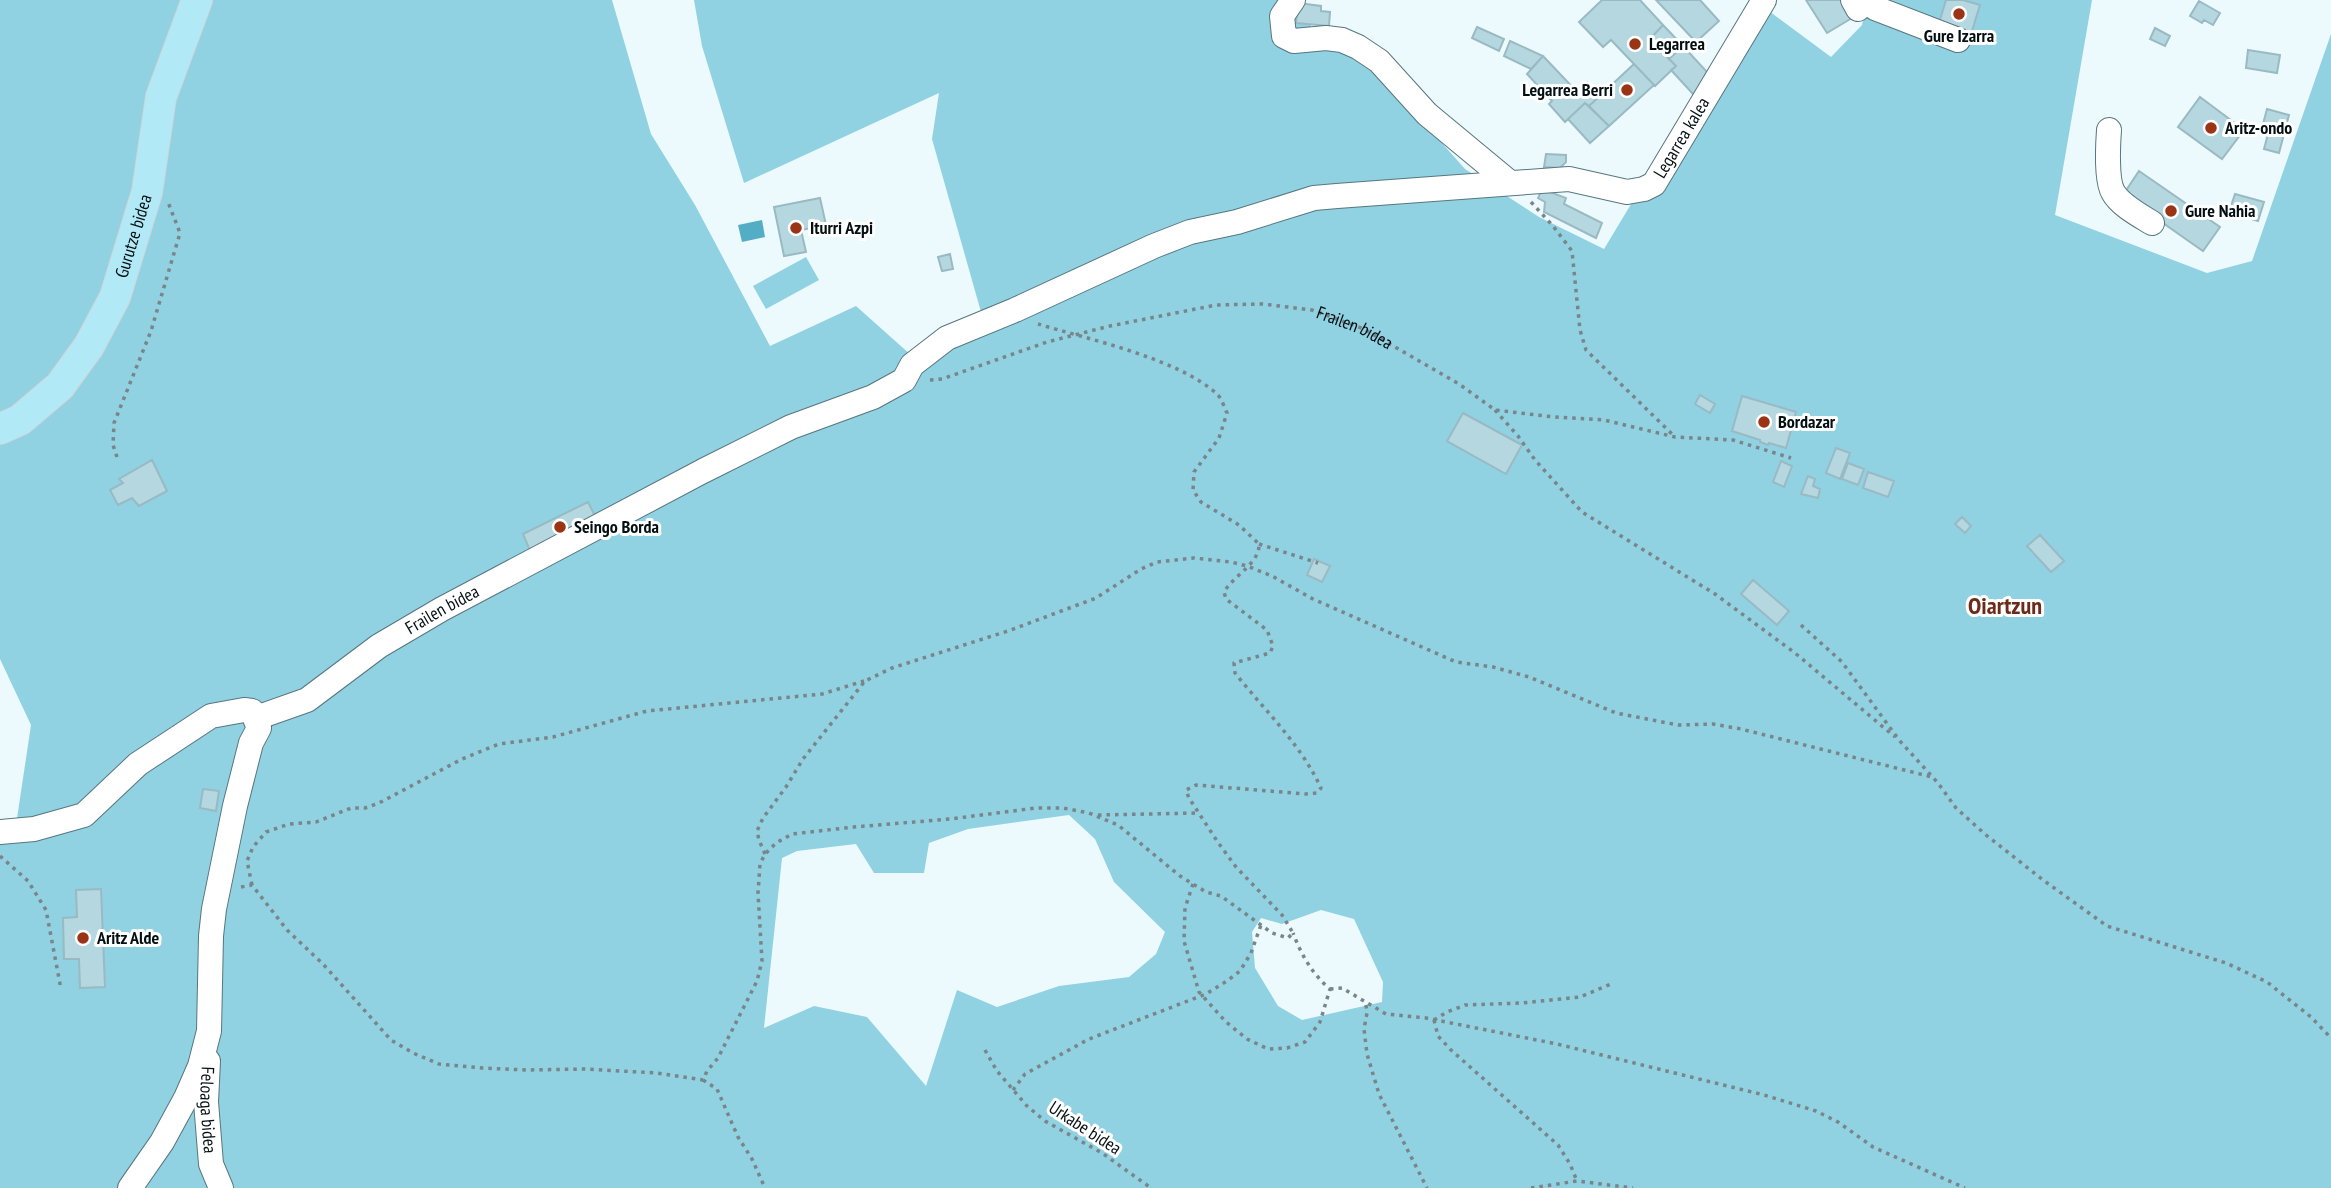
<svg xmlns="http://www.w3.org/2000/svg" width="2331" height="1188" font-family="'PT Sans Narrow',sans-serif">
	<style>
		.green { fill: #90d1e2; fill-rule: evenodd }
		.water { fill: #53aec5 }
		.building { fill: #b5d7e0; stroke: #99bac3; stroke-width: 2 }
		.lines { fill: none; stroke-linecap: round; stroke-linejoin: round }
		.minor-casing { stroke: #57767f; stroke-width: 26 }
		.major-casing { stroke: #d2d4d4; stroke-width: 32 }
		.path { stroke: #798588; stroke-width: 3.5; stroke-dasharray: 3.5 5; stroke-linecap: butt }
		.minor { stroke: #fff; stroke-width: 24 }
		.major { stroke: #b2e9f7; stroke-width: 30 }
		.poi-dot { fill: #9b3315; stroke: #fff; stroke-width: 2.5 }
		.labels { text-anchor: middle; stroke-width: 6; stroke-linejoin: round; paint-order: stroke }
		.poi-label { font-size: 18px; font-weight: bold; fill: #040f12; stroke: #fff; text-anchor: start }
		.street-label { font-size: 18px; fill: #040f12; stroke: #fff }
		.district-label { font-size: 24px; font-weight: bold; fill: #6d2a18; stroke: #fff }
	</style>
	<rect width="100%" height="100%" fill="#ecfafd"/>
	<path class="green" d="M0 0H612L651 134 695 205 770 346 856 306 921 364 985 326 932 139 939 93 744 183 702 46 694 0H1303L1316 43 1358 49 1465 169 1539 217 1604 249 1754 0 1831 57 1862 25 1868 0H2092L2055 215 2207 273 2252 261 2331 34V1188H0V827L16 825 31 725 0 659ZM1069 815 1095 839 1114 882 1165 932 1156 954 1129 977 1059 986 997 1007 957 990 926 1086 867 1017 814 1006 764 1028 782 858 797 851 856 844 874 873H924L929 843 968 829ZM1321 910 1354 919 1383 982 1382 1002 1302 1020 1278 1006 1255 968 1252 932 1261 918 1282 924Z
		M806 257 819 280 766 309 753 286Z"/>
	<path class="water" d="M762 220 765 237 742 242 738 225Z"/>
	<path class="building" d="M1602 0H1640L1663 25 1650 39 1676 66 1655 86 1611 40 1603 47 1579 22Z
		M1656 0H1700L1719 21 1696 42Z
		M1806 0H1841L1852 18 1827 33Z
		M1946 0H1963L1980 5 1971 34 1939 23Z
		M2199 1 2220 13 2213 25 2204 20 2202 23 2190 16Z
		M1298 3 1321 6V11L1330 12 1329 26 1296 23Z
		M1663 25 1683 46 1669 59 1650 39Z
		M1477 27 1504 39 1499 51 1472 38Z
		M2155 28 2170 36 2165 46 2150 39Z
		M1510 41 1543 56 1531 69 1504 56Z
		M1683 46 1708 73 1694 95 1671 70 1676 66 1669 59Z
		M2248 50 2280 55 2277 73 2246 68Z
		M1543 56 1578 93 1587 82 1600 96 1589 106 1585 103 1565 122 1549 104 1552 101 1527 74Z
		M1634 64 1654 85 1609 126 1589 106Z
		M2200 97 2244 130 2222 159 2178 127Z
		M1585 103 1609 126 1590 143 1568 119Z
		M2267 109 2289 115 2279 153 2264 149 2270 126 2263 124Z
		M1546 154 1566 155V162L1560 168 1544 167Z
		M2139 171 2220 227 2203 251 2123 195Z
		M1542 189 1566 198 1564 204 1602 223 1596 238 1544 212 1545 202 1538 198Z
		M2235 194 2264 202 2258 221 2229 212Z
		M820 198 826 225 801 230 806 252 784 256 774 207Z
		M950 254 953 269 942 271 938 257Z
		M1700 395 1715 404 1710 413 1695 404Z
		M1742 396 1796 412 1786 448 1769 443 1768 445 1760 442V440L1732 431Z
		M1463 413 1522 445 1506 474 1447 441Z
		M1836 448 1850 453 1840 479 1826 473Z
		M152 460 167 491 139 506 132 498 118 505 110 490 123 483 119 479Z
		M1781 461 1792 466 1784 487 1773 482Z
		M1848 463 1864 469 1858 485 1842 479Z
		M1868 472 1894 481 1888 497 1863 488Z
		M1808 476 1815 479 1813 486 1820 489 1818 498 1801 494Z
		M588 502 597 520 531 553 523 534Z
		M1962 517 1971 526 1965 533 1955 524Z
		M2040 535 2064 561 2051 572 2027 546Z
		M1314 559 1330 566 1322 582 1307 575Z
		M1753 580 1789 611 1777 625 1741 594Z
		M203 789 219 791 216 811 200 808Z
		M101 889 105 987 80 988 79 959H64L63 918 77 917 76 890Z"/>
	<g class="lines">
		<defs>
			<g id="minor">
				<path d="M1293 0 1282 16 1284 36 1294 41 1326 38 1342 40 1358 47 1379 61 1427 114 1509 182"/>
				<path d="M1853 0 1858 9"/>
				<path d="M1875 8 1958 40"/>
				<path d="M2109 130C2108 144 2106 180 2113 192 2120 205 2139 215 2152 223"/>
				<path id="s2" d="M256 718 307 700 379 646 442 609 703 471 791 427 873 397 904 380 912 365 947 338 1015 310 1154 246 1190 232 1237 222 1314 198 1337 196 1569 179 1627 192 1644 189 1654 184 1764 0"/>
				<path d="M0 832 34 829 84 815 138 764 211 716 244 710 252 711 259 728 251 743 235 806 214 909 211 936 209 1031 200 1066 186 1098 162 1142 130 1188"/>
				<path id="s3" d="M208 1061 206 1102 211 1164 221 1188"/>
			</g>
			<g id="major">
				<path id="s4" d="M0 429 20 420 60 386 89 346 115 297 147 192 161 97 197 0"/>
			</g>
		</defs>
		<use href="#minor" class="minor-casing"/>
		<use href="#major" class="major-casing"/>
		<g class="path">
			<path d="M1531 202 1553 226 1572 251 1580 330 1586 350 1673 435"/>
			<path id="s1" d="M930 380 942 379 1047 342 1110 326 1216 305 1263 304 1312 310 1364 329 1459 384 1495 410 1554 417 1604 420 1675 437 1733 440 1791 458"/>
			<path d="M1495 410 1518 436 1535 460 1582 512 1715 594 1795 653 1895 737"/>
			<path d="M117 457 113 445 114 423 151 331 180 233 168 202"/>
			<path d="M1259 544 1318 563"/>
			<path d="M1801 625 1842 662 1899 740 1938 783 1956 808 1986 835 2043 880 2107 926 2226 963 2267 982 2311 1017 2331 1038"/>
			<path d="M1098 815 1198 813"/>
			<path d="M765 854 759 840 757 831 763 818 786 787 803 759 865 681 892 668 1011 630 1096 598 1141 569 1157 562 1194 558 1231 562 1247 566 1272 576 1313 599 1456 662 1493 667 1529 677 1616 713 1678 725 1713 724 1741 729 1932 777"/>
			<path d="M0 856 28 881 46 910 61 989"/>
			<path d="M1193 884 1185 908 1184 941 1199 992 1226 1022 1247 1039 1268 1049 1287 1048 1305 1042 1320 1022 1330 989C1312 974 1301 954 1293 933"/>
			<path d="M252 885 247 861 253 847 266 832 289 824 316 822 351 808H365L379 803 462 759 499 744 553 737 647 711 822 694 864 681"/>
			<path d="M241 887 252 885 287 930 323 964 391 1040 413 1053 439 1064 482 1068 526 1070 585 1069 657 1073 703 1080 707 1071 718 1058 757 981 762 961 758 893 760 864 765 854 776 843 792 834 854 827 950 819 1036 808H1063L1089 813 1118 825 1180 876 1206 892 1221 896 1272 933 1288 938 1293 933 1282 915 1236 867 1217 841 1189 798 1186 790 1196 785 1306 794 1317 793 1321 788C1300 743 1265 711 1235 673L1234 663 1270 653 1273 646 1267 630 1226 599 1224 592C1235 574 1260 563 1259 544L1239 525 1201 502 1193 490 1194 472 1219 438 1227 413C1224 407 1222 399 1217 394 1179 359 1088 339 1038 324"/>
			<path d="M1330 989 1342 988 1386 1014 1426 1018 1557 1044 1764 1095 1816 1111 1838 1122 1873 1147 1965 1188"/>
			<path d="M1366 1005 1367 1013 1364 1029 1367 1054 1379 1094 1427 1188"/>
			<path d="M1434 1020 1438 1036 1451 1050 1558 1145 1570 1164 1577 1181"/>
			<path d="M1434 1020 1447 1012 1465 1005 1522 1003 1580 997 1611 984"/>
			<path d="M985 1050 997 1071 1027 1106 1045 1121 1102 1153 1151 1188"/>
			<path d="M703 1080 717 1089 738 1137 752 1159 765 1188"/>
			<path d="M1013 1090 1025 1074 1089 1039 1206 994 1227 981 1240 971 1251 953 1261 925"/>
			<path d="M1531 1188 1577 1181 1633 1188"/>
		</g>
		<use href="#minor" class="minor"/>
		<use href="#major" class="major"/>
	</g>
	<g class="poi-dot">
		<circle cx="1959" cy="14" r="7"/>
		<circle cx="1635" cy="44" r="7"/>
		<circle cx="1627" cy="90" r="7"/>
		<circle cx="2211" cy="128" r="7"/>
		<circle cx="2171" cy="211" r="7"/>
		<circle cx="796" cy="228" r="7"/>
		<circle cx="1764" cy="422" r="7"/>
		<circle cx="560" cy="527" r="7"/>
		<circle cx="83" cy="938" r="7"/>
	</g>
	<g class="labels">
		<g class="poi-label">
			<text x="1959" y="42" text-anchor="middle">Gure Izarra</text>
			<text x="1649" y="50">Legarrea</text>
			<text x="1613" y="96" text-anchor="end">Legarrea Berri</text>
			<text x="2225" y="134">Aritz-ondo</text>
			<text x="2185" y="217">Gure Nahia</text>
			<text x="810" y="234">Iturri Azpi</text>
			<text x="1778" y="428">Bordazar</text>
			<text x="574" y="533">Seingo Borda</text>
			<text x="97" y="944">Aritz Alde</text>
		</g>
		<g class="street-label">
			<text dy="6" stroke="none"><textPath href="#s2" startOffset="1586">Legarrea kalea</textPath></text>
			<text dy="6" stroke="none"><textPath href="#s4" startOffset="243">Gurutze bidea</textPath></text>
			<text dy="6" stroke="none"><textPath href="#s1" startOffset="439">Frailen bidea</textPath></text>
			<text dy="6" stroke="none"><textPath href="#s2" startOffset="217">Frailen bidea</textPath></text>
			<text dy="6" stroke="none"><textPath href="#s3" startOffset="49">Feloaga bidea</textPath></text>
			<text transform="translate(1085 1128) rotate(33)" y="6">Urkabe bidea</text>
		</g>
		<g class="district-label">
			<text x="2005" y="614">Oiartzun</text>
		</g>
	</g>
</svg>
